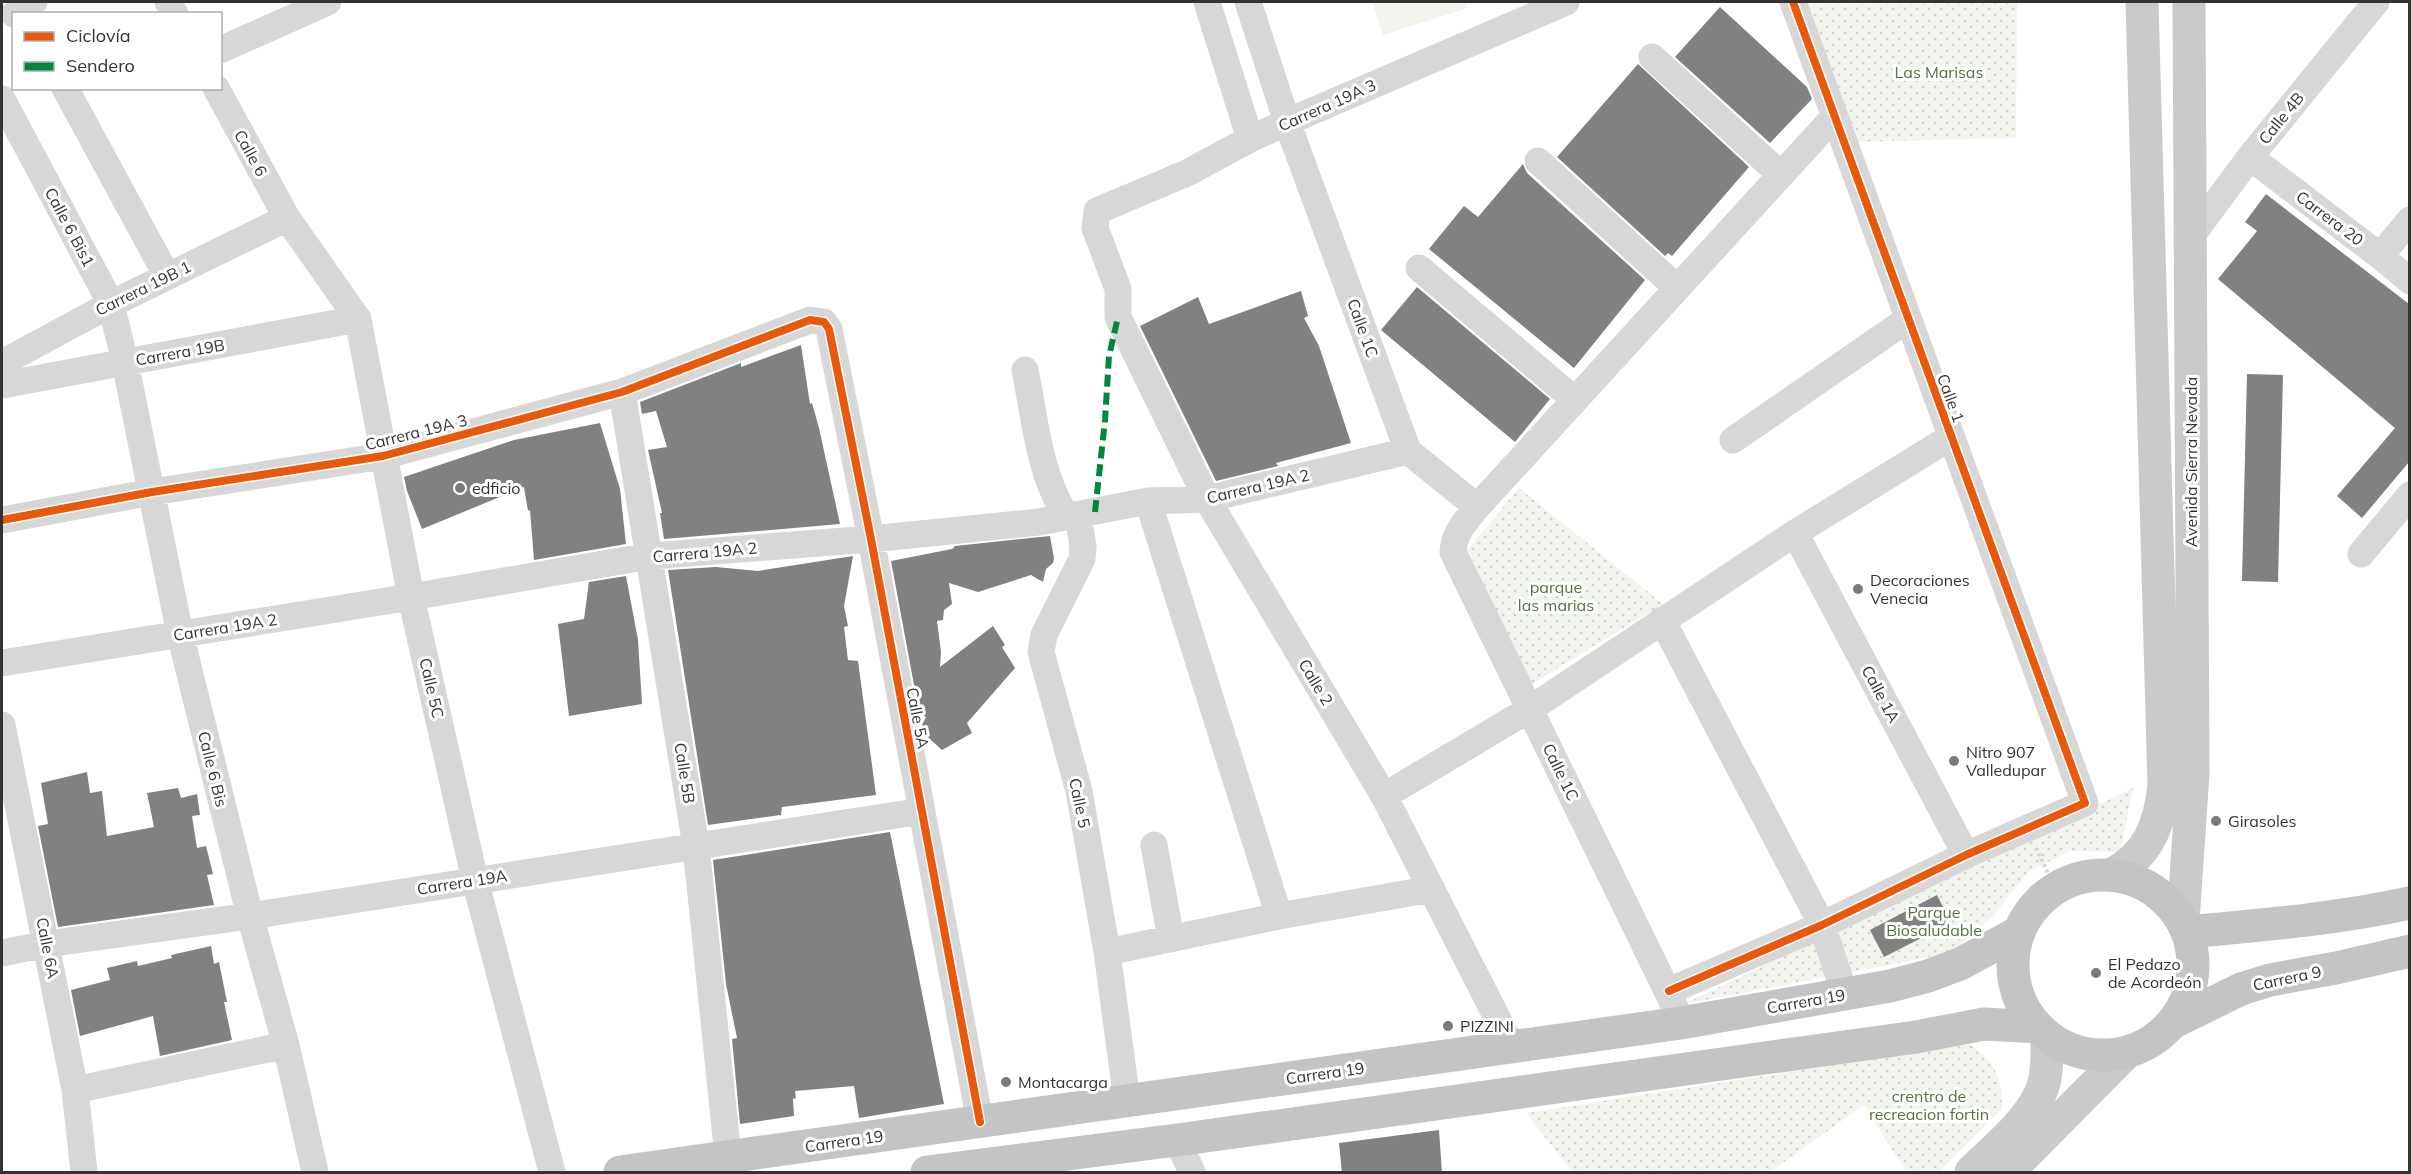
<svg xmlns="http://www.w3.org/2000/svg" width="2411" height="1174" font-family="Mulish,sans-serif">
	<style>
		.park { fill: url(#park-dots) }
		.garden { fill: #f1f5ed }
		.building { fill: #818181 }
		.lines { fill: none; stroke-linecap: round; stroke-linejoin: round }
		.path { stroke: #d6d6d6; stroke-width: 4; stroke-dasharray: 3 3; stroke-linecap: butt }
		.minor { stroke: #d7d7d7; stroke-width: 27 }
		.major { stroke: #cacaca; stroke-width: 33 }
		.highway { stroke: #c4c4c4; stroke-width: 33 }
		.quiet { stroke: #00873e; stroke-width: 6; stroke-dasharray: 12 6; stroke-linecap: butt }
		.cycleway-casing { stroke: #fff; stroke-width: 11 }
		.cycleway { stroke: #e8590c; stroke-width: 8 }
		.poi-dot { fill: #7a7a7a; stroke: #fff; stroke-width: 2 }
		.labels { text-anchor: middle; stroke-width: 6; stroke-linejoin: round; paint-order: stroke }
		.park-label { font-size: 16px; fill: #56703f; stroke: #fff }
		.street-label { font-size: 16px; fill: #333; stroke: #fff }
		.poi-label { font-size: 16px; fill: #333; stroke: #fff; text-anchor: start }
	</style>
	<defs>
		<pattern id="park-dots" width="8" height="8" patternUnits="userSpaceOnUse" patternTransform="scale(1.5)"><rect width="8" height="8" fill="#f1f5ed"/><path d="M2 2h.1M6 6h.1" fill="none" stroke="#cfd2cc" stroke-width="1.8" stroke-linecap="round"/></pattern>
	</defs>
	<rect width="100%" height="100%" fill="#fff"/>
	<path class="park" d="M2017 3 2016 138 1852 142 1802 4Z
		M1519 488 1663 604 1529 686 1468 549Z
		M2133 788 2120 852 2070 851 2028 872 1992 917 1951 953 1684 1004Z
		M1970 1044C1997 1065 2001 1075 2002 1109L1939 1172H1906L1864 1105 1770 1172H1572L1526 1113Z"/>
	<path class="garden" d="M1372 2H1466L1468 8 1383 35Z"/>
	<path class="building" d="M1720 7 1807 87 1812 99 1770 143 1675 57Z
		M1638 64 1749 167 1672 256 1668 253 1665 256 1557 157Z
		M1523 164 1527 173 1645 280 1574 368 1429 249 1464 206 1478 217Z
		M2266 194 2409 304V462L2362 518 2337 496 2395 428 2218 279 2257 231 2245 222Z
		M1417 287 1550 399 1515 442 1381 330Z
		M1301 291 1308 316 1304 318 1319 346 1351 443 1276 463 1278 466 1216 481 1140 326 1198 297 1209 324Z
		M801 345 810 404 812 403 819 428 840 524 664 539 660 513H662L648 450 667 447 656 411 642 414 640 402 741 363V367Z
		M2247 374 2283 375 2278 582 2242 581Z
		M600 423 620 489 626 544 534 560 530 510 528 511 524 487 422 529 407 491 404 477 514 440Z
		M1050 536 1054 558 1053 563 1046 569 1043 582 1031 575 978 592 949 583 952 604 944 610 943 620 937 621 941 652 940 667 993 626 1005 645 1002 647 1015 668 967 723 972 733 942 750 923 733 922 725 926 717 919 712 891 561 952 549 955 546Z
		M853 556 844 606 848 626 844 627 848 660 858 661 876 795 782 807 781 815 708 825 668 570 716 567 758 571Z
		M626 576 638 640 642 704 569 716 558 624 584 619 589 582Z
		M87 772 90 793 102 791 107 836 154 827 147 793 178 788 181 798 197 794 200 815 192 816 197 848 206 846 213 874 207 875 214 905 58 927 38 826 48 824 41 783Z
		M890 832 944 1104 859 1118 854 1086 795 1091 796 1098 793 1099 794 1116 740 1124 732 1039 737 1038 726 984 713 860Z
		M1937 895 1951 923 1884 957 1870 930Z
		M211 946 214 964 219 962 227 1002H224L232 1040 160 1056 153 1016 80 1036 71 990 110 980 107 968 137 961 138 966 172 958 171 955Z
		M1439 1130 1442 1173H1342L1339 1143Z"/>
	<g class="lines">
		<path class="path" d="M2036 848 2055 888"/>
		<path class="minor" d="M168 2 175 14
			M1207 2 1250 139
			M1248 2 1287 122 1408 451 1477 507
			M14 14 34 2
			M220 50 328 2
			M1652 57 1781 175
			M65 88 167 276
			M216 88 287 218 358 319 411 597 475 880 552 1172
			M2 99 111 304 125 362 180 634 250 916 286 1045 315 1172
			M2250 157 2380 256 2410 281
			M1538 161 1677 288
			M2190 238 2250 157 2376 2
			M2380 256 2410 220
			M1419 268 1575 400
			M2 363 111 304 287 218
			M1025 370C1035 419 1039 475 1067 517
			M2 385 358 319
			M622 392 696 846 728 1157
			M1733 440 1908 319
			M1148 501 1279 916
			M1078 515 1083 546 1082 559 1044 635 1041 652 1079 791 1107 952 1127 1101
			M2 520 152 492 383 456 622 392 810 320 824 322 829 329 871 539 980 1122
			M1795 533 1966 855
			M2361 554 2410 495
			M1662 620 1822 925 1845 995
			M2 663 411 597 650 556 871 539 1039 522 1148 501 1207 499 1408 451
			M2 725 75 1090 84 1172
			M1384 796 1530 709 1795 533 1951 437
			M1154 845 1171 939
			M1107 952 1279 916 1432 889
			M2 953 47 944 250 916 922 811
			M1669 991 1822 925 1966 855 2085 803 1793 2
			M1675 1007 1453 552C1454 533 1465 522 1477 507L1834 117
			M1512 1047 1384 796 1207 499 1118 317V289L1095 228 1097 211 1187 173 1250 139 1287 122 1566 2
			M75 1090 286 1045
			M1177 1140 1192 1172"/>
		<path class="major" d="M2111 875C2148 856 2160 825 2164 785L2142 2
			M2183 922 2193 773 2189 2
			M1971 1172C1995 1148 2035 1117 2044 1083 2048 1068 2047 1052 2047 1036
			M2008 1172 2126 1053"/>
		<path class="highway" d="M2013 965a90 90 0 1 1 180 0a90 90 0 1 1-180 0Z
			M2187 932C2262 925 2336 919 2410 903
			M2172 1023 2241 989 2270 980 2336 968 2410 951
			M620 1172 1681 1023 1890 986 1928 976 1960 964 2019 932
			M927 1172 1177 1140 1916 1037 1984 1024 2037 1027"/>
		<path class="quiet" d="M1095 512 1105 420 1109 356 1118 317"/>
		<defs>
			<path id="cycleway" d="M2 520 152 492 383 456 622 392 810 320 824 322 829 329 871 539 980 1122
				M1669 991 1822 925 1966 855 2085 803 1793 2"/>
		</defs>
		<use href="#cycleway" class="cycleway-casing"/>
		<use href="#cycleway" class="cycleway"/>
	</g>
	<g class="poi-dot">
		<circle cx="460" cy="488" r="6"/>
		<circle cx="1858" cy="589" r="6"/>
		<circle cx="1954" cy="761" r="6"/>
		<circle cx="2216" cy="821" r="6"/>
		<circle cx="2096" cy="973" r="6"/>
		<circle cx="1448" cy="1026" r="6"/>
		<circle cx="1006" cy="1082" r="6"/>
	</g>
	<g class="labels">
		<g class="park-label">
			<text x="1939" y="78">Las Marisas</text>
			<text x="1556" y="593">parque<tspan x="1556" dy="18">las marias</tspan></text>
			<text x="1934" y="918">Parque<tspan x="1934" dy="18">Biosaludable</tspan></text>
			<text x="1929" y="1102">crentro de<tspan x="1929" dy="18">recreacion fortin</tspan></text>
		</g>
		<g class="street-label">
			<text transform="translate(1327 105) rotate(-24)" y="6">Carrera 19A 3</text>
			<text transform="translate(2281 118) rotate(-51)" y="6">Calle 4B</text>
			<text transform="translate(251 153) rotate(61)" y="6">Calle 6</text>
			<text transform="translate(2330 218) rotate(37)" y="6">Carrera 20</text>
			<text transform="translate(70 227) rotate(62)" y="6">Calle 6 Bis1</text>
			<text transform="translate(143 288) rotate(-26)" y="6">Carrera 19B 1</text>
			<text transform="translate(1363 328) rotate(70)" y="6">Calle 1C</text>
			<text transform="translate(180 352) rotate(-10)" y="6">Carrera 19B</text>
			<text transform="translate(1951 398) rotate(70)" y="6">Calle 1</text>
			<text transform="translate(416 432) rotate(-14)" y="6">Carrera 19A 3</text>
			<text transform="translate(2191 462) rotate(-90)" y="6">Avenida Sierra Nevada</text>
			<text transform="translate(1258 486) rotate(-13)" y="6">Carrera 19A 2</text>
			<text transform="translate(705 552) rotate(-5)" y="6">Carrera 19A 2</text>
			<text transform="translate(225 627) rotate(-9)" y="6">Carrera 19A 2</text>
			<text transform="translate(1316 682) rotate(59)" y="6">Calle 2</text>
			<text transform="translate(432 688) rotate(77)" y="6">Calle 5C</text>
			<text transform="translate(1881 694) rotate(62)" y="6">Calle 1A</text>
			<text transform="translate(918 718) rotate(79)" y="6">Calle 5A</text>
			<text transform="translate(213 769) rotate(76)" y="6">Calle 6 Bis</text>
			<text transform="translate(1561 772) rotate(64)" y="6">Calle 1C</text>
			<text transform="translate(685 773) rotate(81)" y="6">Calle 5B</text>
			<text transform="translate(1080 803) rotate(78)" y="6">Calle 5</text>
			<text transform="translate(462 882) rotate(-9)" y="6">Carrera 19A</text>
			<text transform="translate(48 948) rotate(79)" y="6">Calle 6A</text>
			<text transform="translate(2287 978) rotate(-12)" y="6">Carrera 9</text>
			<text transform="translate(1806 1001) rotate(-10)" y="6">Carrera 19</text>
			<text transform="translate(1325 1073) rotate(-8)" y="6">Carrera 19</text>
			<text transform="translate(844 1141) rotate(-8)" y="6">Carrera 19</text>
		</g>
		<g class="poi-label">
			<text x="472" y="494">edficio</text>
			<text x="1870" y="586">Decoraciones<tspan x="1870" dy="18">Venecia</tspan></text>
			<text x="1966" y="758">Nitro 907<tspan x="1966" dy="18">Valledupar</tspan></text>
			<text x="2228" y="827">Girasoles</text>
			<text x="2108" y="970">El Pedazo<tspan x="2108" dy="18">de Acordeón</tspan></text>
			<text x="1460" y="1032">PIZZINI</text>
			<text x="1018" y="1088">Montacarga</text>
		</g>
	</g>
	<rect width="2411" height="1174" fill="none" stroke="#333333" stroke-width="6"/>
	<rect x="12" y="12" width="210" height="78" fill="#ffffff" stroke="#adadad" stroke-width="1.5"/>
	<rect x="24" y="32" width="30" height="9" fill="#e8590c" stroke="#adadad" stroke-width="1.5"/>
	<text x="66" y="42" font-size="18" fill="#333333">Ciclovía</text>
	<rect x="24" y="62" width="30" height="9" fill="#00873e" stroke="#adadad" stroke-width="1.5"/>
	<text x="66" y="72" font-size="18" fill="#333333">Sendero</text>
</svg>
